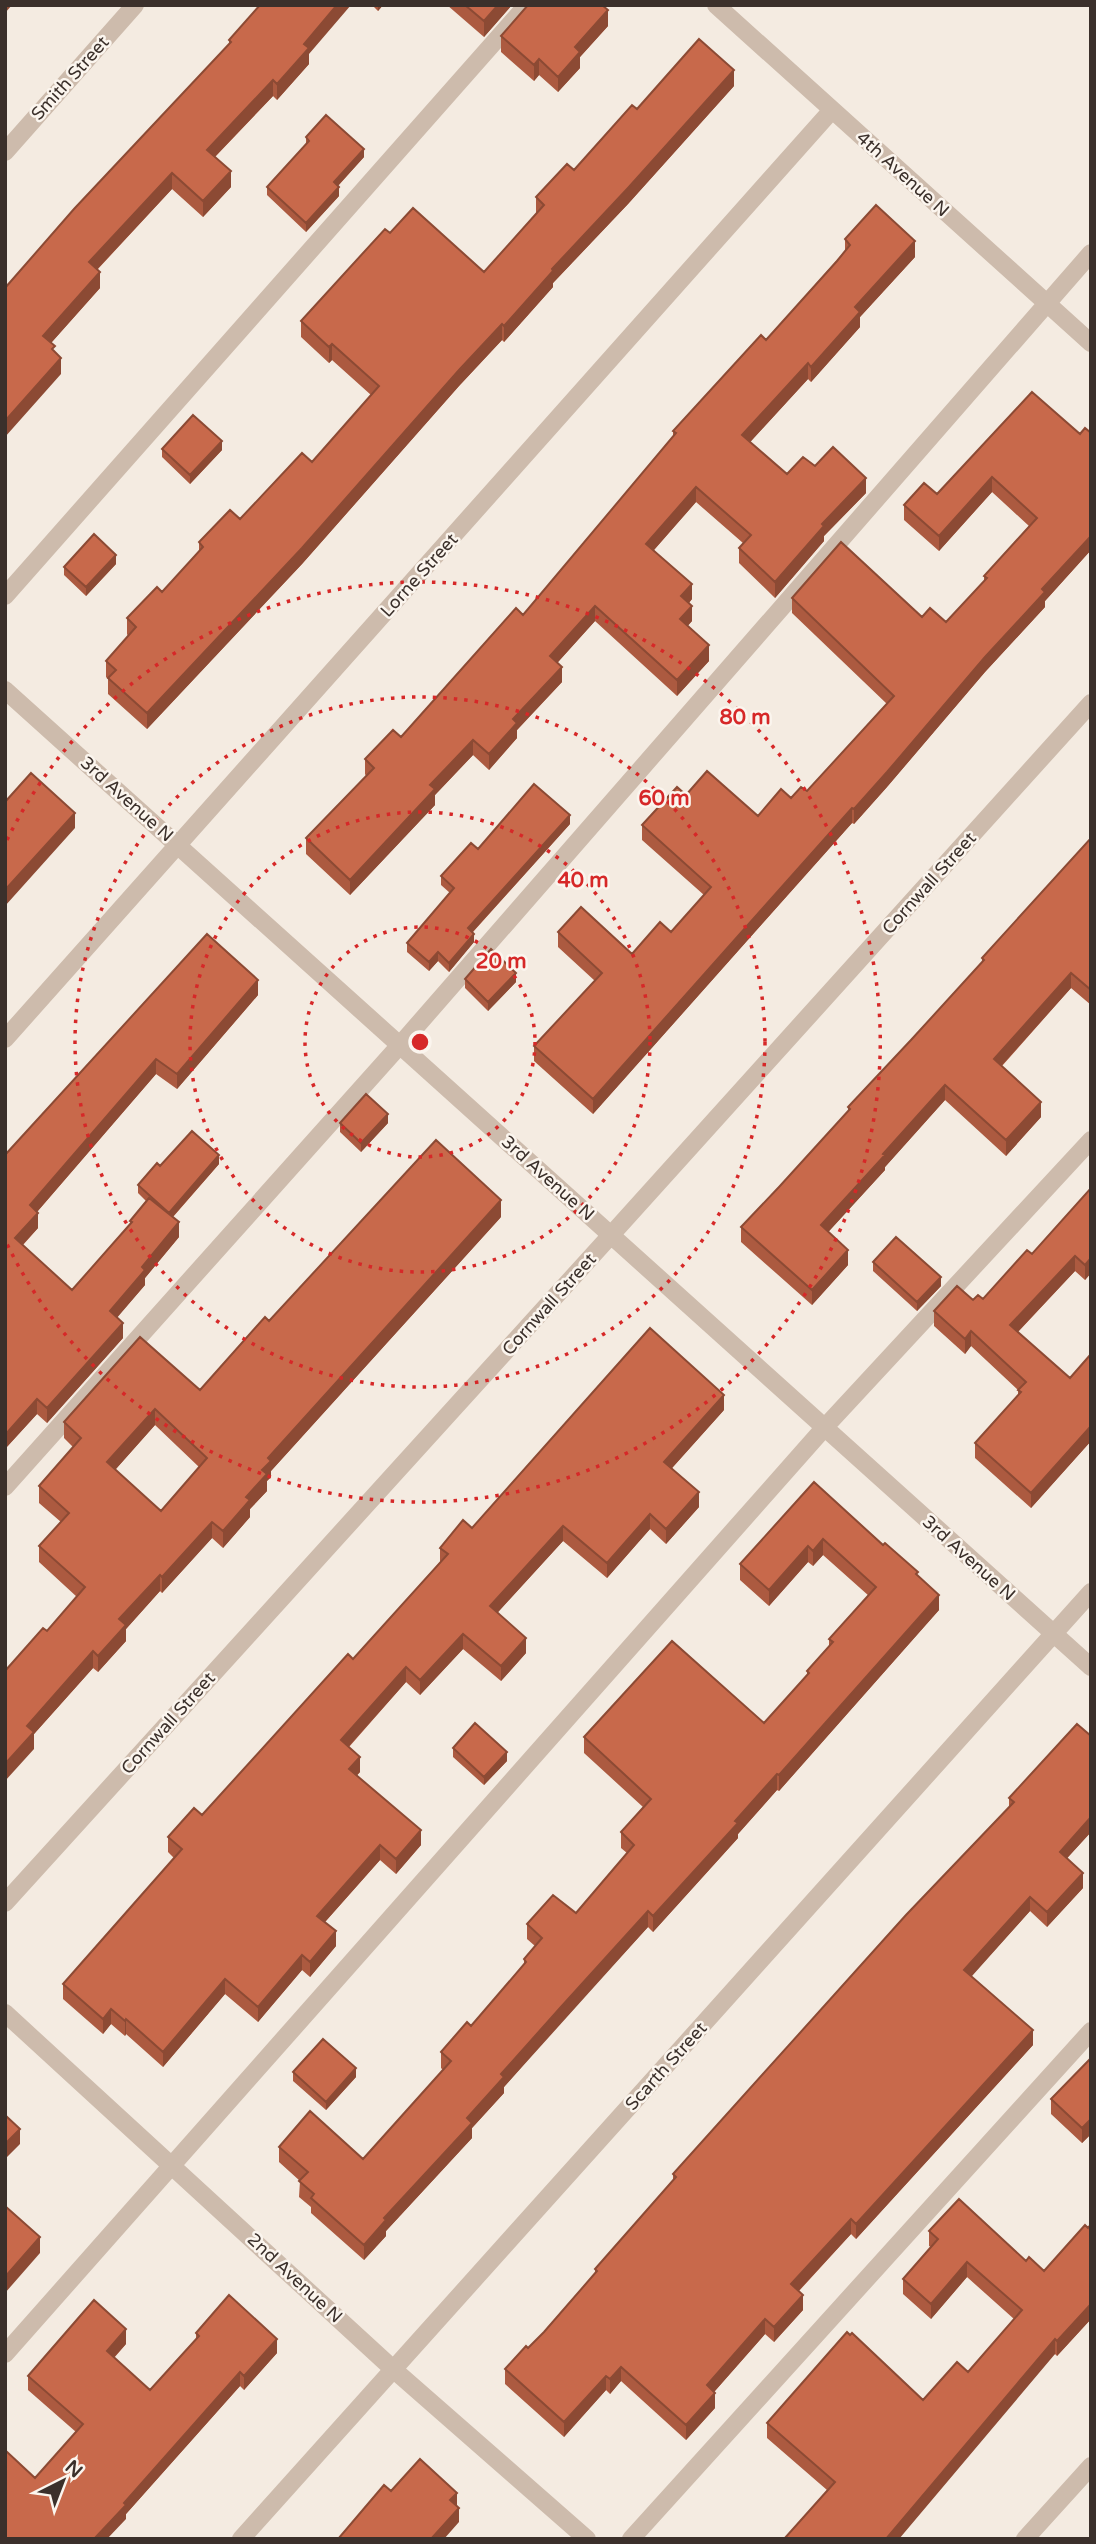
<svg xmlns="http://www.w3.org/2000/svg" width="1096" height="2544" font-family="'Varela Round',sans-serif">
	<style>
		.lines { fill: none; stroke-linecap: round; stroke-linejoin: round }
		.minor { stroke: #cdbbac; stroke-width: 18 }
		.wall { fill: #ac5a40; fill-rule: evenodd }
		.shaded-wall { fill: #8c4a34 }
		.building { fill: #c8694b; stroke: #8c4a34; stroke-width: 2; fill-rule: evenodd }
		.ring { fill: none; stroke: #d62828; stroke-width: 3.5; stroke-dasharray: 3.5 7 }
		.labels { text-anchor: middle; stroke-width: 5; stroke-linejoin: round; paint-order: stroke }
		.street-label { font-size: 18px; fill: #3b302b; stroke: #fbf5ee }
		.centre { fill: #d62828; stroke: #fbf5ee; stroke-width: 3.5 }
		.ring-label { font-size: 21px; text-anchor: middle; font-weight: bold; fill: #d62828; stroke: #fbf5ee; stroke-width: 5; stroke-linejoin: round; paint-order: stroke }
	</style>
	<rect width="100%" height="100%" fill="#f4ebe1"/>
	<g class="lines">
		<path class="minor" d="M716 5 1091 343
			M5 152 135 5
			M5 596 527 5
			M5 690 1091 1667
			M5 1039 832 110
			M5 1487 400 1045 1091 253
			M5 1903 611 1235 1091 703
			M5 2013 393 2369 587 2539
			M5 2354 825 1427 1091 1140
			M241 2539 1091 1592
			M631 2539 1091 2031
			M1025 2539 1091 2466"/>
	</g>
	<path class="wall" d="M372 5H383L378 11Z
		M447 5H512L484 37Z
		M608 26 580 57V68L558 92 539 75 534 81 501 52V36Z
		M229 40 309 54V64L277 100 273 96 215 157 231 187 203 217 172 189 97 270 100 288 51 343 61 374 5 288 229 45Z
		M734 86 628 204 553 283V287L504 342 502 340 459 386 302 564 147 729 108 694V679L106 677V661L128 636 127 634V618L162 592 199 552V542L240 519 312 462 371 395 332 360 329 363 301 337V321L390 233 484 272 536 214V197L574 170 637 109Z
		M306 137 364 157 338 186 339 196 306 232 267 195V187L306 145Z
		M845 239 915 257 860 317V327L811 382 808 379 750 442 787 474 815 466 866 493 824 536V541L775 598 739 563V548L743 543 696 502 654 550 692 599 689 603 692 621 687 626 709 661 677 696 595 621 557 663 562 682 517 730V738L489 770 473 755 435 795V805L350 895 306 854V838L366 776 365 774V759L401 737 523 615 673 436V431L766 340 845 251Z
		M1091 433V550L1045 601V607L985 672 887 787 854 824 852 823 593 1114 534 1061V1046L595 981 558 947V932L632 954 671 932 704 895 642 840V825L686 795 758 816 807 791 887 704 792 613V598L922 617 946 622 984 582V576L1029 526 992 492 939 551 904 520V505L937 494 1080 434Z
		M162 449 222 450 190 484 162 457Z
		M116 564 86 596 64 575V567Z
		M570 824 473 932 474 942 449 972 438 961 429 971 407 952V943L450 893 441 885V876L478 849Z
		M1091 838V1005L1071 988 1002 1066 1041 1117 1006 1156 945 1100 885 1167V1170L828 1232 848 1265 812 1305 741 1242V1227L779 1187 848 1111V1107L911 1040 982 962V958Z
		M207 934 258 995 177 1089 156 1074 37 1212 38 1228 23 1245 72 1290 130 1224V1221L146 1201 138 1193V1185L160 1166 219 1164 173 1217 179 1237 145 1278V1285L117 1317 123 1338 47 1423 37 1414 5 1449V1155Z
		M465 979 516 982 488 1011 465 988Z
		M340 1123H388L361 1152 340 1132Z
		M1091 1188V1273L1085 1280 1075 1271 1018 1332 1070 1378 1091 1354V1441L1031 1508 975 1458V1443L1018 1395V1390L971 1346 965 1354 934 1326V1311L973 1300 983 1299 1032 1254Z
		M501 1217 271 1471V1477L267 1481V1491L250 1509V1517L223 1548 212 1538 162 1593 160 1591 126 1629V1641L98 1672 93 1668 34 1734V1749L5 1671 47 1631 77 1597 39 1562V1546L61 1522 39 1503V1486L73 1447 64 1438V1422L200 1390 269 1321ZM155 1425 199 1467 161 1511 115 1470Z
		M873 1262 941 1286 917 1311 873 1271Z
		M724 1410 672 1468 699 1507 666 1544 650 1529 607 1578 563 1541 497 1613 526 1653 501 1681 463 1649 420 1695 406 1682 349 1747 360 1772 357 1775 421 1845 396 1874 380 1860 325 1922 336 1946 310 1977 302 1970 258 2022 225 1994 163 2067 126 2034 125 2036 111 2024 103 2034 63 1999V1984L174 1858 168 1852V1837L202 1815 353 1659 440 1562V1548L472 1528Z
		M814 1482 918 1576 939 1610 779 1791 777 1790 738 1834V1838L653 1932 648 1927 560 2023 504 2087V2093L472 2128V2138L386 2231V2236L364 2260 311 2213V2207L299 2197 300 2181 279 2162V2147L363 2159 443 2070 441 2068V2052L471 2026 524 1965V1959L535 1946 527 1939V1924L576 1913 627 1853 621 1848V1832L643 1807 584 1753V1737L764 1723 807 1676V1671L829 1646V1639L869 1596 823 1555 813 1566 808 1562 769 1606 740 1580V1564Z
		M1091 1736V1832L1067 1858 1083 1888 1047 1927 1030 1911 971 1976 1033 2045 856 2239 851 2234 799 2291 803 2310 774 2342 765 2334 714 2392 715 2408 686 2440 621 2381 610 2394 606 2390 564 2437 505 2384V2369L528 2348 544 2332 595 2274V2269L673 2180V2174L1009 1807V1798Z
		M453 1748 507 1761 484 1785 453 1757Z
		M1091 2058V2134L1082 2143 1051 2114V2099Z
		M293 2072 356 2077 326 2110 293 2081Z
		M1091 2224V2319L1057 2356 1055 2354 827 2490 767 2438V2423L923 2400 968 2372 1014 2319 967 2277 931 2319 903 2294V2279L931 2247 929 2246V2231L1026 2261 1044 2271Z
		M196 2333 277 2353 244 2390 240 2386 126 2514V2519L35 2478 76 2432 28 2390V2376L126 2344 114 2358 150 2390 196 2339Z"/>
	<path class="shaded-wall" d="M5 5H12L5 13Z
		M337 5H351L309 54V64L277 100V84L304 44Z
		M378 5H383L378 11Z
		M498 5H512L484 37V21Z
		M608 10V26L580 57V68L558 92V77L575 47Z
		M539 59V75L534 81V65Z
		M734 70V86L628 204 553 283V287L504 342V326L552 269Z
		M273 80V96L207 165V150Z
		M364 149V157L334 190V182Z
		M231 171V187L203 217V201Z
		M172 173V189L89 278V262Z
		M339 187V196L306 232V223Z
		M915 241V257L860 317V327L811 382V367L855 307Z
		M100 272V288L43 352V336Z
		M502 324V340L459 386 302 564 147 729V713Z
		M332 344V360L329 363V347Z
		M61 358V374L5 437V421Z
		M808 363V379L742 451V435Z
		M222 441V450L190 484V475Z
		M992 477V492L939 551V536Z
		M866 478V493L824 536V541L775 598V582L822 524Z
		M696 487V502L646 559V544Z
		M1091 536V550L1045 601V607L985 672 887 787 854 824V809L1042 589Z
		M116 555V564L86 596V587Z
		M692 584V599L681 612V596Z
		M595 606V621L550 671V656Z
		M692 606V621L680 635V619Z
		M709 645V661L677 696V680Z
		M562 667V682L517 730V738L489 770V754L513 719Z
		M473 740V755L435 795V805L350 895V880L430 785Z
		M852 808V823L593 1114V1099Z
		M75 813V828L5 906V890Z
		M570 815V824L468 937V928Z
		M474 934V942L449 972V963Z
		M438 952V961L429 971V962Z
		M516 973V982L488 1011V1002Z
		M1071 973V988L994 1074V1059Z
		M258 980V995L177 1089V1074Z
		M156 1059V1074L30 1220V1205Z
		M945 1085V1100L885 1167V1170L821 1240V1225Z
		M1041 1102V1117L1006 1156V1140Z
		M388 1114V1123L361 1152V1143Z
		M219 1155V1164L169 1221V1213Z
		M501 1200V1217L271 1471V1477L267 1481V1491L250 1509V1517L223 1548V1531L246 1497 268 1458Z
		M38 1213V1228L15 1253V1238Z
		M179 1222V1237L145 1278V1285L110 1326V1311L142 1267Z
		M848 1250V1265L812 1305V1290Z
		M1075 1256V1271L1010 1340V1325Z
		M1091 1258V1273L1085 1280V1265Z
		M941 1277V1286L917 1311V1302Z
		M123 1323V1338L47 1423V1408Z
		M971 1331V1346L965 1354V1339Z
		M724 1395V1410L664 1477V1462Z
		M37 1399V1414L5 1449V1435Z
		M155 1409V1425L107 1479V1462Z
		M1091 1426V1441L1031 1508V1493Z
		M699 1492V1507L666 1544V1529Z
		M650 1514V1529L607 1578V1563Z
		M212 1522V1538L162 1593V1577Z
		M563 1526V1541L490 1621V1606Z
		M823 1539V1555L813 1566V1551Z
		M808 1546V1562L769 1606V1590Z
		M160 1575V1591L126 1629V1641L98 1672V1656L119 1619Z
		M939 1595V1610L779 1791V1775Z
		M463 1634V1649L420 1695V1680Z
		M526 1638V1653L501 1681V1666Z
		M93 1651V1668L34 1734V1749L5 1781V1764L27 1726Z
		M406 1667V1682L341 1755V1740Z
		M507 1752V1761L484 1785V1777Z
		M360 1757V1772L349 1784V1769Z
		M777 1774V1790L738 1834V1838L653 1932V1916L735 1821Z
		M1091 1817V1832L1060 1866V1852Z
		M421 1830V1845L396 1874V1859Z
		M380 1845V1860L317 1931V1916Z
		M1083 1873V1888L1047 1927V1912Z
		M1030 1897V1911L964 1985V1970Z
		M648 1911V1927L504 2087V2093L472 2128V2138L386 2231V2236L364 2260V2245L384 2218 467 2118 501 2074Z
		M336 1931V1946L310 1977V1962Z
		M302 1955V1970L258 2022V2007Z
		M225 1979V1994L163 2067V2052Z
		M111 2009V2024L103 2034V2019Z
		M126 2019V2034L125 2036V2021Z
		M1033 2030V2045L856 2239V2224Z
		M356 2068V2077L326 2110V2102Z
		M1091 2119V2134L1082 2143V2128Z
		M20 2129V2144L5 2159V2144Z
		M851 2219V2234L791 2299V2284Z
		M40 2237V2253L5 2293V2277Z
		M967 2262V2277L931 2319V2304Z
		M803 2295V2310L774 2342V2327Z
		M1091 2304V2319L1057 2356V2341Z
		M765 2319V2334L707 2400V2385Z
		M126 2329V2344L107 2365V2351Z
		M277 2339V2353L244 2390V2376Z
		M1055 2339V2354L899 2539H886Z
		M621 2367V2381L610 2394V2379Z
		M240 2372V2386L126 2514V2519L107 2539H94L124 2503Z
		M606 2376V2390L564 2437V2422Z
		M715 2393V2408L686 2440V2425Z
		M457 2493V2507L450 2500Z
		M459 2508V2522L444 2539H431Z"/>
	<path class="building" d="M260 5H337L304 44 309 48 277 84 273 80 207 150 231 171 203 201 172 173 89 262 100 272 43 336 55 346 52 349 61 358 5 421V288L74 209 231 42 229 40Z
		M465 5H498L484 21Z
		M528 5H602L608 10 575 47 580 52 558 77 539 59 534 65 501 36Z
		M699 39 734 70 628 188 552 269 553 271 504 326 502 324 459 370 302 548 147 713 108 678 116 670 106 661 136 627 127 618 157 587 162 592 203 547 199 542 230 510 240 519 302 453 312 462 379 386 332 344 329 347 301 321 385 229 390 233 413 208 484 272 544 205 536 197 567 164 574 170 632 105 637 109Z
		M326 115 364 149 334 182 339 187 306 223 267 187 309 141 306 137Z
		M876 205 915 241 855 307 860 312 811 367 808 363 742 435 787 474 803 457 815 466 833 447 866 478 822 524 824 526 775 582 739 548 751 535 696 487 646 544 692 584 681 596 692 606 680 619 709 645 677 680 595 606 550 656 562 667 513 719 517 723 489 754 473 740 430 785 435 789 350 880 306 838 374 768 365 759 393 730 401 737 516 608 523 615 676 433 673 431 761 335 766 340 837 261 850 245 845 239Z
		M1032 392 1080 434 1085 428 1091 433V536L1042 589 1045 592 985 657 887 772 854 809 852 808 593 1099 534 1046 602 973 558 932 581 907 632 954 660 922 671 932 711 887 642 825 677 787 686 795 707 771 758 816 781 789 791 798 801 787 807 791 894 696 792 598 841 542 922 617 930 608 946 622 987 578 984 576 1037 518 992 477 939 536 904 505 924 483 937 494Z
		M193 415 222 441 190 475 162 449Z
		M94 534 116 555 86 587 64 567Z
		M31 773 75 813 5 890V802Z
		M534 784 570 815 468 928 474 934 449 963 438 952 429 962 407 943 454 888 441 876 471 843 478 849Z
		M1091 838V990L1071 973 994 1059 1041 1102 1006 1140 945 1085 883 1154 885 1155 821 1225 848 1250 812 1290 741 1227 779 1187 850 1109 848 1107 911 1040 984 960 982 958Z
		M207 934 258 980 177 1074 156 1059 30 1205 38 1213 15 1238 72 1290 132 1222 130 1221 149 1198 179 1222 142 1267 145 1270 110 1311 123 1323 47 1408 37 1399 5 1435V1155Z
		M491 949 516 973 488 1002 465 979Z
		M366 1094 388 1114 361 1143 340 1123Z
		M192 1131 219 1155 169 1213 138 1185 157 1163 160 1166Z
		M436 1140 501 1200 268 1458 271 1461 262 1470 267 1474 246 1497 250 1500 223 1531 212 1522 162 1577 160 1575 119 1619 126 1625 98 1656 93 1651 27 1726 34 1732 5 1764V1671L43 1628 47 1631 85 1587 39 1546 69 1513 39 1486 81 1438 64 1422 140 1337 200 1390 265 1317 269 1321ZM155 1409 207 1458 161 1511 107 1462Z
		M1091 1188V1258L1085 1265 1075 1256 1010 1325 1070 1378 1091 1354V1426L1031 1493 975 1443 1021 1392 1018 1390 1026 1382 971 1331 965 1339 934 1311 957 1286 973 1300 978 1295 983 1299 1027 1250 1032 1254Z
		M896 1237 941 1277 917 1302 873 1262Z
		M650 1328 724 1395 664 1462 699 1492 666 1529 650 1514 607 1563 563 1526 490 1606 526 1638 501 1666 463 1634 420 1680 406 1667 341 1740 360 1757 349 1769 421 1830 396 1859 380 1845 317 1916 336 1931 310 1962 302 1955 258 2007 225 1979 163 2052 126 2019 125 2021 111 2009 103 2019 63 1984 182 1849 168 1837 194 1808 202 1815 348 1654 353 1659 448 1554 440 1548 463 1520 472 1528Z
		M814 1482 883 1545 885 1543 918 1572 916 1574 939 1595 779 1775 777 1774 735 1821 738 1823 653 1916 648 1911 560 2008 501 2074 504 2077 467 2118 472 2123 384 2218 386 2220 364 2245 311 2198 314 2194 299 2181 308 2172 279 2147 310 2111 363 2159 451 2061 441 2052 467 2022 471 2026 526 1962 524 1959 542 1938 527 1924 553 1895 576 1913 634 1845 621 1832 651 1799 584 1737 672 1641 764 1723 809 1673 807 1671 833 1642 829 1639 876 1587 823 1539 813 1551 808 1546 769 1590 740 1564Z
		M475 1723 507 1752 484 1777 453 1748Z
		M1077 1724 1091 1736V1817L1060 1852 1083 1873 1047 1912 1030 1897 964 1970 1033 2030 856 2224 851 2219 791 2284 803 2295 774 2327 765 2319 707 2385 715 2393 686 2425 621 2367 610 2379 606 2376 564 2422 505 2369 526 2346 528 2348 544 2332 597 2271 595 2269 676 2177 673 2174 906 1915 1014 1802 1009 1798Z
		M323 2039 356 2068 326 2102 293 2072Z
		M1091 2058V2119L1082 2128 1051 2099Z
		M5 2115 20 2129 5 2144Z
		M959 2199 1026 2261 1029 2257 1044 2271 1085 2225 1088 2228 1091 2224V2304L1057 2341 1055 2339 886 2539H784L835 2482 767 2423 847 2332 850 2335 852 2333 923 2400 957 2362 968 2372 1022 2310 967 2262 931 2304 903 2279 938 2239 929 2231Z
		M5 2206 40 2237 5 2277Z
		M229 2295 277 2339 244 2376 240 2372 124 2503 126 2505 94 2539H5V2450L35 2478 83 2424 28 2376 94 2300 126 2329 107 2351 150 2390 199 2336 196 2333Z
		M420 2459 457 2493 450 2500 459 2508 431 2539H338L384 2485 391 2491Z"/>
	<g class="ring">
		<circle cx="420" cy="1042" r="115"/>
		<circle cx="420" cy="1042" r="230"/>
		<circle cx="420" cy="1042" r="345"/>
		<path d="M7 840A460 460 0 1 1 7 1244"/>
	</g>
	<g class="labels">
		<g class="street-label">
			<text transform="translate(70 78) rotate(-48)" y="6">Smith Street</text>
			<text transform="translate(903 174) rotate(42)" y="6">4th Avenue N</text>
			<text transform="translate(419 575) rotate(-48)" y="6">Lorne Street</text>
			<text transform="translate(127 799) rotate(42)" y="6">3rd Avenue N</text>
			<text transform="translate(929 883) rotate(-48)" y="6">Cornwall Street</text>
			<text transform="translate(548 1178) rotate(42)" y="6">3rd Avenue N</text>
			<text transform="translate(549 1304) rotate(-48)" y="6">Cornwall Street</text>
			<text transform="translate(969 1558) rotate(42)" y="6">3rd Avenue N</text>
			<text transform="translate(168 1723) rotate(-48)" y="6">Cornwall Street</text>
			<text transform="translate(666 2066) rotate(-48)" y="6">Scarth Street</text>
			<text transform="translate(295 2278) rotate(43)" y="6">2nd Avenue N</text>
		</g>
	</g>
	<circle cx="420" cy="1042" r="10" class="centre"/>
	<g class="ring-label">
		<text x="745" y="724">80 m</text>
		<text x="664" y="805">60 m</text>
		<text x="583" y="887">40 m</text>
		<text x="501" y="968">20 m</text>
	</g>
	<rect width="1096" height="2544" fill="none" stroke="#3b302b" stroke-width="14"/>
	<g transform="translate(63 2481) rotate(42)" stroke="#fbf5ee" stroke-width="5" paint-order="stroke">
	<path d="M0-5L12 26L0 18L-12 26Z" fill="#3b302b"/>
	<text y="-10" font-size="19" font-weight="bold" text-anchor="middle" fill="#3b302b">N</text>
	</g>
</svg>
